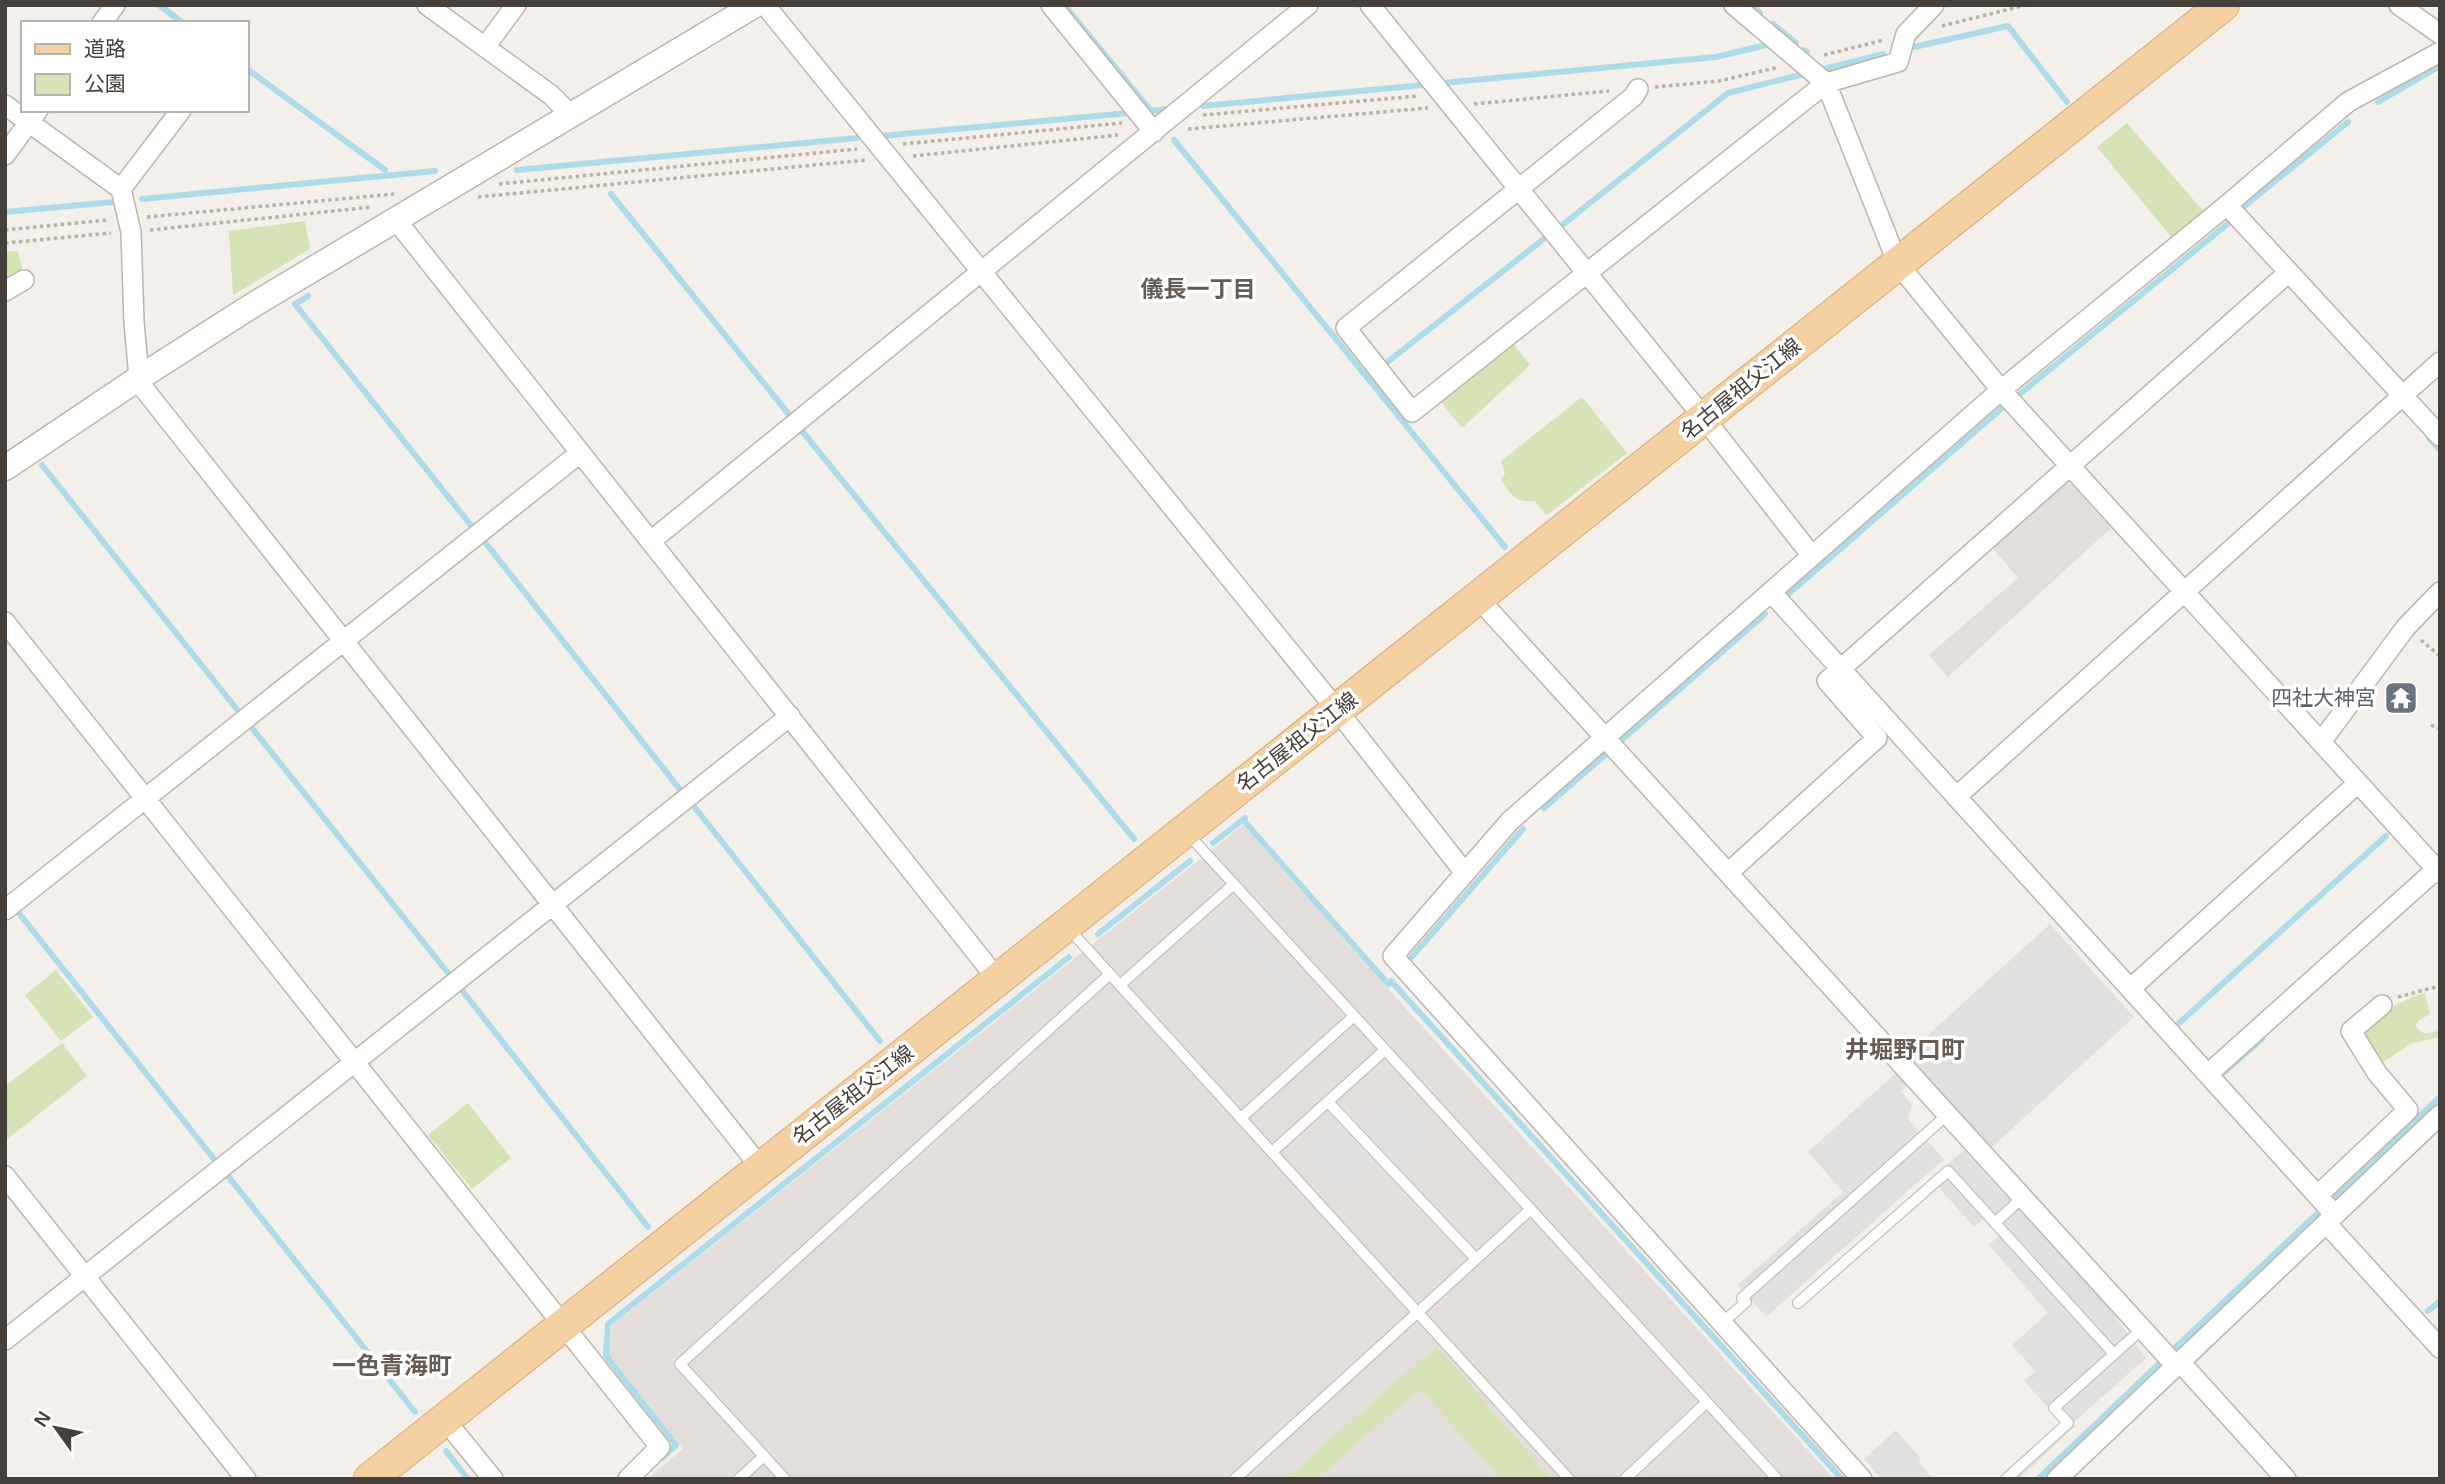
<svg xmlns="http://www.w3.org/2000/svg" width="2445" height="1484" font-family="Helvetica,'Noto Sans JP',sans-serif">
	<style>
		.industrial { fill: #e3dedb }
		.green { fill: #d6e3b7 }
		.parking { fill: #e2e0de }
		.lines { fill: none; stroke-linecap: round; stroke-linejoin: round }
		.stream { stroke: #addbea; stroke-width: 6 }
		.service-casing { stroke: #beb5ad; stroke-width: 12 }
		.minor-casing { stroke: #beb5ad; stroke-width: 22 }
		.tertiary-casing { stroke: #beb5ad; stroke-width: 27 }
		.primary-casing { stroke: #d8aa73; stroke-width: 34 }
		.path { stroke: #beafa0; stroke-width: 3.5; stroke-dasharray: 3.5 3.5; stroke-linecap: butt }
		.service { stroke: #fff; stroke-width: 10 }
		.minor { stroke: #fff; stroke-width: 19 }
		.tertiary { stroke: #fff; stroke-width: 24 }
		.primary { stroke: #f5d0a2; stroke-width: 32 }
		.labels { text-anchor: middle; stroke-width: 7; stroke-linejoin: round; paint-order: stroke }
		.street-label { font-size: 21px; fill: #473f39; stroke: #fff }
		.worship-label { font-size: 21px; fill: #5b616d; stroke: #fff; text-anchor: end }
		.neighbourhood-label { font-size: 23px; font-weight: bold; fill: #685b51; stroke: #fff }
		.quarter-label { font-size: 24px; font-weight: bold; fill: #685b51; stroke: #fff }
	</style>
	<rect width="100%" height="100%" fill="#f3efea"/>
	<path class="industrial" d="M2062 482 2071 484 2111 528 1948 677 1929 655 2018 578 1990 545Z
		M1243 825 1390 991 1834 1479H647L683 1449 609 1355 612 1325Z"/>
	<path class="green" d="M2127 123 2205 213 2173 239 2097 147Z
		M305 221 310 249 233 295 229 231Z
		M18 251 24 276 5 286V252Z
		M1513 344 1530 365 1462 428 1440 401Z
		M1582 397 1627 453 1547 515 1534 501C1514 503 1512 495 1501 480L1505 473 1501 461Z
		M56 970 93 1017 61 1041 25 995Z
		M2425 993 2430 1014 2418 1021 2416 1026C2422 1037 2430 1033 2440 1030V1037L2412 1043 2380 1064 2359 1032C2380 1014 2398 1000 2425 993Z
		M62 1043 87 1076 5 1141V1086Z
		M468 1103 511 1158 472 1189 428 1135Z
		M1437 1346 1551 1479H1501L1420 1389 1316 1479H1285Z"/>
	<path class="parking" d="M1229 901 1336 1020 1302 1051 1266 1012 1286 993 1248 952 1228 969 1194 932Z
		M2050 924 2134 1017 1991 1148 1906 1055Z
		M1896 1073 1907 1085 1901 1091 1912 1105 1908 1119 1944 1159 1766 1317 1738 1285 1843 1192 1808 1152Z
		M1392 1084 1442 1137 1393 1183 1375 1163 1343 1193 1299 1147 1342 1105 1355 1118Z
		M1964 1150 2107 1306 2146 1358 2073 1423 2075 1426 2019 1479H1998L2061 1422 2024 1381 2035 1371 2012 1345 2048 1313 1989 1245 2000 1235 1985 1218 1974 1227 1931 1179Z
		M1896 1430 1921 1459 1919 1462 1933 1479H1881L1864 1459Z"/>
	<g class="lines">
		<path class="stream" d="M159 5 183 23
			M1064 5 1151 111
			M1751 5 1760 13
			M1773 24 1796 43
			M1914 47 2008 26 2067 102
			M1804 50 1807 52
			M247 69 385 170
			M1824 69 1883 54
			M1443 83 1716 57 1766 45
			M2378 102 2440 66
			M1203 106 1423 85
			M1149 111 1171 109
			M881 136 1128 113
			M1174 140 1505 547
			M517 170 857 138
			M611 194 791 417
			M142 199 435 171
			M2242 208 2348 122
			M5 212 113 202
			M1561 226 1728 93 1800 75
			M308 296 295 304 473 528
			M1385 364 1545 238
			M2021 393 2231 221 2235 226
			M802 431 1134 839
			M2429 438 2440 450
			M42 465 239 712
			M484 541 682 792
			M1785 597 2002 408
			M252 728 448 973
			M1623 739 1765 614
			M692 804 880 1041
			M1544 808 1605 755
			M1243 820 1388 984 1391 981 1842 1479
			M1213 843 1245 818
			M5 896 6 897
			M18 912 214 1159
			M1098 934 1190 861
			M1409 960 1523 829
			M461 989 648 1227
			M2177 1025 2386 836
			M2221 1075 2262 1039
			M2374 1159 2440 1097
			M228 1176 415 1412
			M2331 1200 2370 1164
			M2428 1311 2440 1301
			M2174 1349 2320 1211
			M446 1451 468 1479
			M662 1458 676 1445 606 1356 608 1324 1069 957
			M2038 1479 2162 1361"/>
		<defs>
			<path id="service" d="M1188 834 1777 1479
				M1068 928 1569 1479
				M1120 985 1234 884
				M1328 1102 1476 1259
				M1241 1118 1354 1016
				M1272 1152 1385 1050
				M1995 1223 2023 1197
				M1798 1303 1948 1171 2114 1354
				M1722 1323 1746 1302 1742 1298 1947 1115
				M739 1479 764 1456
				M785 1479 680 1364 1110 974
				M1235 1479 1531 1209
				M1625 1479 1707 1402
				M2006 1479 2068 1423 2054 1408 2142 1329"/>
			<path id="minor" d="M427 5 551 95 571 115
				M765 5 1337 710 1465 873
				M1051 5 1154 132
				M1370 5 1704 418 1812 556
				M1734 5 1826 83 1898 264 2001 390 2440 873
				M2399 5 2440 34
				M102 23 115 5
				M485 47 516 5
				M1638 89 1634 96 1346 328 1412 412 1826 83 1898 62 1906 34 1934 5
				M5 105 121 189 131 232 134 322 139 378
				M5 155 38 110
				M121 189 181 110
				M2227 205 2440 436
				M396 220 998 980
				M5 291 24 280
				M137 380 761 1168
				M651 541 1308 5
				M1771 592 2335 1215
				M1478 598 2176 1366
				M5 622 660 1447 628 1479
				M2321 742 2406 627 2440 592
				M1956 797 2440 362
				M1728 873 1877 738 1827 681 2289 272
				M5 910 580 453
				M2130 989 2358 783
				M2208 1074 2440 866
				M5 1176 246 1479
				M2318 1195 2408 1110 2377 1073 2351 1031 2382 1005
				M2326 1223 2440 1348
				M5 1340 790 716
				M2180 1362 2286 1479
				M445 1420 493 1479
				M1862 1479 1393 956 1510 821 2001 390 2227 205 2348 102 2440 52
				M2057 1479 2440 1115"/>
			<path id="tertiary" d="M5 468 139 378 253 305 755 5"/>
			<path id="primary" d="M370 1479 2223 5"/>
		</defs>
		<use href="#service" class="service-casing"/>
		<use href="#minor" class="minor-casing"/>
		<use href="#tertiary" class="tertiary-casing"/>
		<use href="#primary" class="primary-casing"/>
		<path class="path" d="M1942 26 2026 5
			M1824 55 1884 40
			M1655 87 1719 81 1779 67
			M1474 104 1609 91
			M1203 115 1418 96
			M1188 129 1428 108
			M903 144 1122 123
			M913 156 1118 135
			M499 184 857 149
			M478 197 867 160
			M147 217 394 194
			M5 230 108 220
			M150 230 372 207
			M5 243 111 233
			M2421 640 2440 656
			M2431 725 2440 729
			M2398 997 2440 986"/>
		<use href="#service" class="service"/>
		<use href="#minor" class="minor"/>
		<use href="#tertiary" class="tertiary"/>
		<use href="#primary" class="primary"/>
	</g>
	<defs>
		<symbol id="temple-square" viewBox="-11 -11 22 22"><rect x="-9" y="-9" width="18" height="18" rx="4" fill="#6b7280" stroke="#fff"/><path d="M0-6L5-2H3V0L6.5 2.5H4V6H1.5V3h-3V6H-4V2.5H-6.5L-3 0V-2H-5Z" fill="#fff"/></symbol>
	</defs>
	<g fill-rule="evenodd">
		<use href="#temple-square" x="2382" y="679" width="38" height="38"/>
	</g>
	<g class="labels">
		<g class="street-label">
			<text transform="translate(1741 389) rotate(-39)" y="7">名古屋祖父江線</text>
			<text transform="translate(1297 742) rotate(-38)" y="7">名古屋祖父江線</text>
			<text transform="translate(853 1095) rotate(-38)" y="7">名古屋祖父江線</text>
		</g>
		<g class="worship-label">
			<text x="2376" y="705">四社大神宮</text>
		</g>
		<g class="neighbourhood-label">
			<text x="1198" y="297">儀長一丁目</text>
		</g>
		<g class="quarter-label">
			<text x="1905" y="1058">井堀野口町</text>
			<text x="392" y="1374">一色青海町</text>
		</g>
	</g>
	<rect width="2445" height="1484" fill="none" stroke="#473f39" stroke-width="14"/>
	<rect x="21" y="21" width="228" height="91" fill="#ffffff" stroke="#b5b2b0" stroke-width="2"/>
	<rect x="35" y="44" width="35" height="10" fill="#f5d0a2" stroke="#b5b2b0" stroke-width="2"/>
	<text x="84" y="56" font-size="21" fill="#473f39">道路</text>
	<rect x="35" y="74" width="35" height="21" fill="#d6e3b7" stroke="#b5b2b0" stroke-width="2"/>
	<text x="84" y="91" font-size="21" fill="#473f39">公園</text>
	<g transform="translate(56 1428) rotate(303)" stroke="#ffffff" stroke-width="5" paint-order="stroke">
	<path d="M0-5L12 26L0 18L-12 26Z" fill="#473f39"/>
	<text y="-10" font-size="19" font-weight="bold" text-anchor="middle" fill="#473f39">N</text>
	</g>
</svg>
